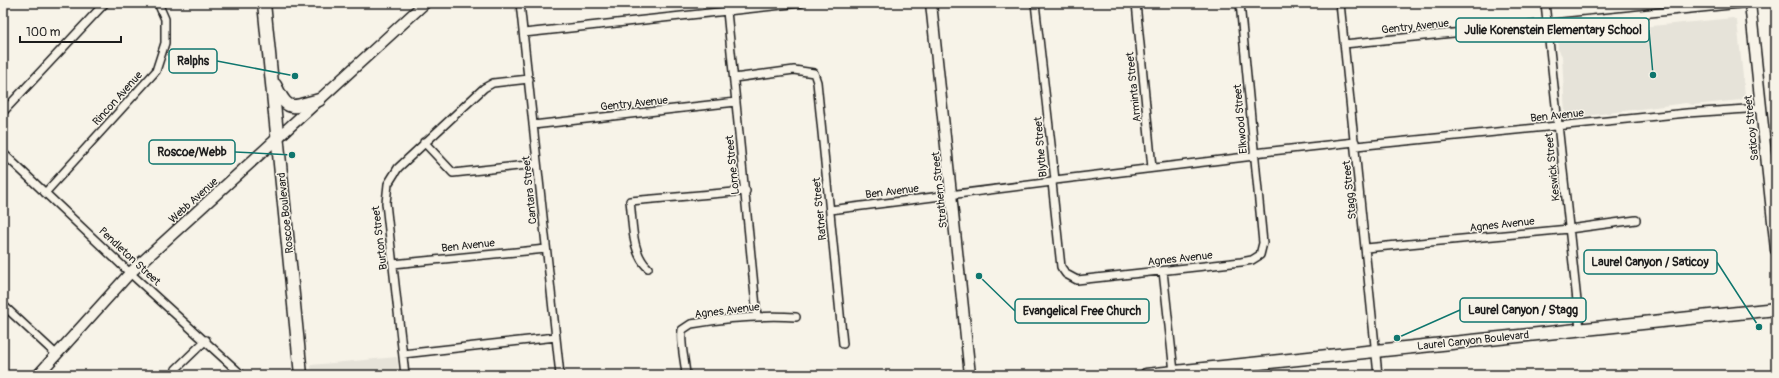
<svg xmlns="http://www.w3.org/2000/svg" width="1779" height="378" font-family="Pangolin,sans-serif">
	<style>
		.built { fill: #e6e3d9 }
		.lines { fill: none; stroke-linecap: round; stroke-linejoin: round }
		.street-casing { stroke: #1c1c1c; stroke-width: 10 }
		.secondary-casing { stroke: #1c1c1c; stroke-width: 13 }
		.primary-casing { stroke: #1c1c1c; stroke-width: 15 }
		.street { stroke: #f7f3e8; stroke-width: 7 }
		.secondary { stroke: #f7f3e8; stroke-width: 10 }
		.primary { stroke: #f7f3e8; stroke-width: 12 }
		.labels { text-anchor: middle; stroke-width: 3; stroke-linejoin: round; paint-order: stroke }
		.street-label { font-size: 11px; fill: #1c1c1c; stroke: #f7f3e8 }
		.leader { fill: none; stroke: #0f766e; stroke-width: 1.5 }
		.callout-dot { fill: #0f766e; stroke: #f7f3e8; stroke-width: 1.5 }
		.callout { fill: #f7f3e8; stroke: #0f766e; stroke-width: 1.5 }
		.callout-label { font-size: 12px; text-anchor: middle; font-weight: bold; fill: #1c1c1c }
	</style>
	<rect width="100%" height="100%" fill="#f7f3e8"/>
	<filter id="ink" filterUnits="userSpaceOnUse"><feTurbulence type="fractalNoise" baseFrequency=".025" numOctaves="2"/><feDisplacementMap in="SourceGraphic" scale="8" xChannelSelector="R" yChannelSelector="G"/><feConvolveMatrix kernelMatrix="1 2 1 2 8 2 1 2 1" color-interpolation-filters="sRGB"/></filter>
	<g filter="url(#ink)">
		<path class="built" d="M1733 18 1737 21 1745 95 1741 100 1693 105 1686 103 1570 118 1565 114 1562 56 1558 49V39L1561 35Z
			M397 357 399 375H312L311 365Z"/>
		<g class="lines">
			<defs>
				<path id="street" d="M520 3 560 375
					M1035 3 1055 180 1052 182 1061 267 1066 274 1077 280 1241 262 1252 260 1260 255 1263 243 1240 3
					M1136 3 1152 168
					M1340 3 1378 375
					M1545 3 1580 329
					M727 11 757 317
					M524 33 801 3
					M1344 44 1750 3
					M734 78 794 70 814 73 817 82 843 344
					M3 112 105 3
					M533 125 736 102
					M424 142 453 173 537 164
					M1356 146 1687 113 1761 108
					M3 153 130 273 242 375
					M1254 153 1355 142
					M1055 180 1254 156
					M45 193 156 71 165 43V19L158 3
					M830 210 1052 182
					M1366 248 1569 229 1636 220
					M393 264 546 249
					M648 268C631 252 633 223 630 201L746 191
					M1163 271 1174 372
					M3 305 57 355
					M403 354 556 337
					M176 369 206 340
					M405 375 386 203 388 184 398 168 484 88 493 83 529 79
					M686 375C685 361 680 343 682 330L691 324C725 318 761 315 796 317"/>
				<path id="secondary" d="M931 3 970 375
					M1750 3 1776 250
					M38 375 130 273 425 3"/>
				<path id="primary" d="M264 3 301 375
					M275 85C289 114 291 107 319 100
					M1146 375 1776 309"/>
			</defs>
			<use href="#street" class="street-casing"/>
			<use href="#secondary" class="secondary-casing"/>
			<use href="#primary" class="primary-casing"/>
			<use href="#street" class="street"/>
			<use href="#secondary" class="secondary"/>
			<use href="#primary" class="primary"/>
		</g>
	</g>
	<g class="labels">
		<g class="street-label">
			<text transform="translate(1415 26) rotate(-6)" y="4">Gentry Avenue</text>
			<text transform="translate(1133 87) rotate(-96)" y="4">Arminta Street</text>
			<text transform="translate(117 98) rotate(-48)" y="4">Rincon Avenue</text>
			<text transform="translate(634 103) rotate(-6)" y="4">Gentry Avenue</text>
			<text transform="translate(1557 115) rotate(-6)" y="4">Ben Avenue</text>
			<text transform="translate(1240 119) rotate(-95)" y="4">Elkwood Street</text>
			<text transform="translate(1751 128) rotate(-96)" y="4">Saticoy Street</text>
			<text transform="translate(1040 147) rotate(-95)" y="4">Blythe Street</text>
			<text transform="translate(732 165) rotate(-96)" y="4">Lorne Street</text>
			<text transform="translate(1552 167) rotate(-96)" y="4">Keswick Street</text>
			<text transform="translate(529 190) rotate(-96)" y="4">Cantara Street</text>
			<text transform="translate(939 190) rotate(-96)" y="4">Strathern Street</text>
			<text transform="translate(1349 190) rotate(-96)" y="4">Stagg Street</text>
			<text transform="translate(892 191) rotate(-7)" y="4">Ben Avenue</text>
			<text transform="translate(193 200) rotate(-42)" y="4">Webb Avenue</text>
			<text transform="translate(819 209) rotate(-96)" y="4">Ratner Street</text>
			<text transform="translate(285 213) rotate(-96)" y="4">Roscoe Boulevard</text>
			<text transform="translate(1502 224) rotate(-6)" y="4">Agnes Avenue</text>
			<text transform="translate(379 238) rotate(-97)" y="4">Burton Street</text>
			<text transform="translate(468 245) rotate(-6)" y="4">Ben Avenue</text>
			<text transform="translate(130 256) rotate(43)" y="4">Pendleton Street</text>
			<text transform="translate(1180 258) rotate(-6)" y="4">Agnes Avenue</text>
			<text transform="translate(727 310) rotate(-7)" y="4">Agnes Avenue</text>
			<text transform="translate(1473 340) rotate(-6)" y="4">Laurel Canyon Boulevard</text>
		</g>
	</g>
	<path class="leader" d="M1653 75L1649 30M295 76L217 61M292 155L235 152M1759 327L1717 262M1397 338L1460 310M979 276L1015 311"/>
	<g class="callout-dot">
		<circle cx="1653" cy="75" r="4"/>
		<circle cx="295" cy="76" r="4"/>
		<circle cx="292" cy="155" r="4"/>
		<circle cx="1759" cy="327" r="4"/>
		<circle cx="1397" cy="338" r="4"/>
		<circle cx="979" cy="276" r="4"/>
	</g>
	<g class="callout">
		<rect x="1456" y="18" width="193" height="24" rx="4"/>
		<rect x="169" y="49" width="48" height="24" rx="4"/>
		<rect x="149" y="140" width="86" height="24" rx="4"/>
		<rect x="1584" y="250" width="133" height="24" rx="4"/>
		<rect x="1460" y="298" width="126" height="24" rx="4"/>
		<rect x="1015" y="299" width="134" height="24" rx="4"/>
	</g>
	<g class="callout-label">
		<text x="1553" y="34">Julie Korenstein Elementary School</text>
		<text x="193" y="65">Ralphs</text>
		<text x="192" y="156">Roscoe/Webb</text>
		<text x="1650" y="266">Laurel Canyon / Saticoy</text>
		<text x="1523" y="314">Laurel Canyon / Stagg</text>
		<text x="1082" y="315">Evangelical Free Church</text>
	</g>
	<rect width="1779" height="378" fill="none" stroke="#f7f3e8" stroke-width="16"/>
	<rect x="8" y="8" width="1763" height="362" fill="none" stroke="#1c1c1c" stroke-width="1.5" filter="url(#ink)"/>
	<path d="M20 36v6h101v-6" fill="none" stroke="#1c1c1c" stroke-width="2"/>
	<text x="26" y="36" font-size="12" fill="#1c1c1c" stroke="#f7f3e8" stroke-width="3" paint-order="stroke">100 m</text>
</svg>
